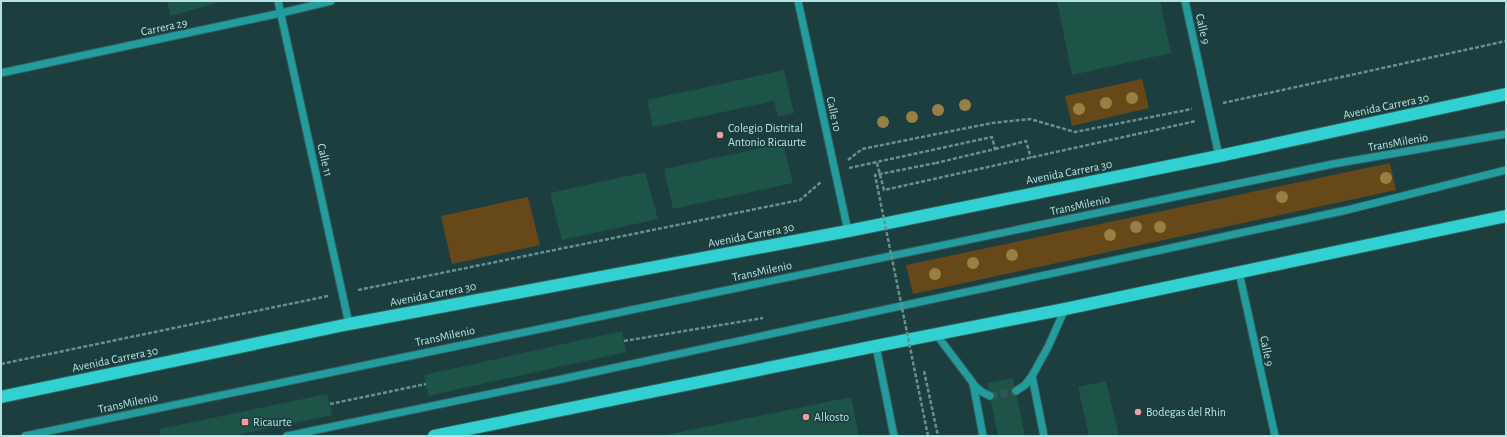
<svg xmlns="http://www.w3.org/2000/svg" width="1507" height="437" font-family="'Alegreya Sans',sans-serif">
	<style>
		.green { fill: #674819 }
		.building { fill: #1d5447 }
		.lines { fill: none; stroke-linecap: round; stroke-linejoin: round }
		.minor-tunnel { stroke: #325757; stroke-width: 7; stroke-dasharray: 7 3.5; stroke-linecap: butt }
		.minor-casing { stroke: #365e5e; stroke-width: 9 }
		.highway-casing { stroke: #365e5e; stroke-width: 14 }
		.path { stroke: #679190; stroke-width: 2.5; stroke-dasharray: 4 2; stroke-linecap: butt }
		.minor { stroke: #229c9c; stroke-width: 7 }
		.highway { stroke: #31d1d1; stroke-width: 12 }
		.path-bridge { stroke: #679190; stroke-width: 2.5; stroke-dasharray: 4 2; stroke-linecap: butt }
		.tree { fill: #978043 }
		.poi-dot { fill: #f49aa1; stroke: #1c3e3e; stroke-width: 1.5 }
		.labels { text-anchor: middle; stroke-width: 3.5; stroke-linejoin: round; paint-order: stroke }
		.street-label { font-size: 12px; fill: #b2e3e2; stroke: #1c3e3e }
		.poi-label { font-size: 12px; fill: #b2e3e2; stroke: #1c3e3e; text-anchor: start }
	</style>
	<rect width="100%" height="100%" fill="#1c3e3e"/>
	<path class="green" d="M1142 79 1149 108 1072 126 1065 96Z
		M1390 163 1396 190 913 294 906 265Z
		M528 197 540 245 452 264 441 216Z"/>
	<path class="building" d="M167 1H224L171 16Z
		M1057 1H1160L1171 53 1072 75Z
		M784 70 794 113 778 117 774 101 653 127 647 100Z
		M783 143 793 183 673 209 664 169Z
		M645 172 658 219 562 240 550 193Z
		M622 331 626 352 428 396 424 375Z
		M1013 378 1025 436H998L987 383Z
		M1106 381 1119 436H1089L1078 387Z
		M327 394 332 415 232 436H161L159 429Z
		M851 397 859 436H665V435Z"/>
	<g class="lines">
		<path class="minor-tunnel" d="M990 396 1016 391"/>
		<defs>
			<path id="minor" d="M278 1 349 324
				M798 1 848 231
				M1185 1 1219 156
				M1 73 281 13 331 1
				M1239 272 1275 436
				M936 334 973 383 983 436
				M876 346 894 436
				M973 384 982 392 990 396
				M1016 391 1025 385 1032 376
				M25 436 1333 164 1506 134
				M287 436 562 379 1347 210 1506 170
				M1044 436 1032 376 1048 347 1065 309"/>
			<path id="highway" d="M1 397 349 324 848 231 1219 156 1506 94
				M434 436 876 346 1065 309 1506 216"/>
		</defs>
		<use href="#minor" class="minor-casing"/>
		<use href="#highway" class="highway-casing"/>
		<path class="path" d="M1223 103 1506 41
			M995 149 1026 141 1031 158
			M848 160 862 149 992 123 1030 119 1075 132 1192 109
			M877 163 884 190 1196 121
			M849 168 992 137 995 149 936 163
			M358 290 800 200 821 182
			M624 341 763 318
			M1 364 328 296
			M924 371 938 436
			M330 404 426 384"/>
		<use href="#minor" class="minor"/>
		<use href="#highway" class="highway"/>
		<path class="path-bridge" d="M928 436 875 175 936 163"/>
	</g>
	<g class="tree">
		<circle cx="1132" cy="98" r="6"/>
		<circle cx="1106" cy="103" r="6"/>
		<circle cx="965" cy="105" r="6"/>
		<circle cx="1079" cy="109" r="6"/>
		<circle cx="938" cy="110" r="6"/>
		<circle cx="912" cy="117" r="6"/>
		<circle cx="883" cy="122" r="6"/>
		<circle cx="1386" cy="178" r="6"/>
		<circle cx="1282" cy="197" r="6"/>
		<circle cx="1136" cy="227" r="6"/>
		<circle cx="1160" cy="227" r="6"/>
		<circle cx="1110" cy="235" r="6"/>
		<circle cx="1012" cy="255" r="6"/>
		<circle cx="973" cy="263" r="6"/>
		<circle cx="935" cy="274" r="6"/>
	</g>
	<g class="poi-dot">
		<circle cx="720" cy="135" r="4"/>
		<circle cx="1138" cy="412" r="4"/>
		<circle cx="806" cy="417" r="4"/>
		<rect x="241" y="418" width="8" height="8" rx="2"/>
	</g>
	<g class="labels">
		<g class="street-label">
			<text transform="translate(164 27) rotate(-12)" y="4">Carrera 29</text>
			<text transform="translate(1203 29) rotate(77)" y="4">Calle 9</text>
			<text transform="translate(1386 106) rotate(-12)" y="4">Avenida Carrera 30</text>
			<text transform="translate(834 114) rotate(78)" y="4">Calle 10</text>
			<text transform="translate(1398 142) rotate(-10)" y="4">TransMilenio</text>
			<text transform="translate(325 160) rotate(77)" y="4">Calle 11</text>
			<text transform="translate(1069 172) rotate(-11)" y="4">Avenida Carrera 30</text>
			<text transform="translate(1080 205) rotate(-12)" y="4">TransMilenio</text>
			<text transform="translate(751 235) rotate(-11)" y="4">Avenida Carrera 30</text>
			<text transform="translate(762 271) rotate(-12)" y="4">TransMilenio</text>
			<text transform="translate(433 294) rotate(-11)" y="4">Avenida Carrera 30</text>
			<text transform="translate(445 336) rotate(-12)" y="4">TransMilenio</text>
			<text transform="translate(1267 351) rotate(78)" y="4">Calle 9</text>
			<text transform="translate(115 359) rotate(-12)" y="4">Avenida Carrera 30</text>
			<text transform="translate(128 403) rotate(-12)" y="4">TransMilenio</text>
		</g>
		<g class="poi-label">
			<text x="728" y="132">Colegio Distrital<tspan x="728" dy="14">Antonio Ricaurte</tspan></text>
			<text x="1146" y="416">Bodegas del Rhin</text>
			<text x="814" y="421">Alkosto</text>
			<text x="253" y="426">Ricaurte</text>
		</g>
	</g>
	<rect width="1507" height="437" fill="none" stroke="#b2e3e2" stroke-width="4"/>
</svg>
